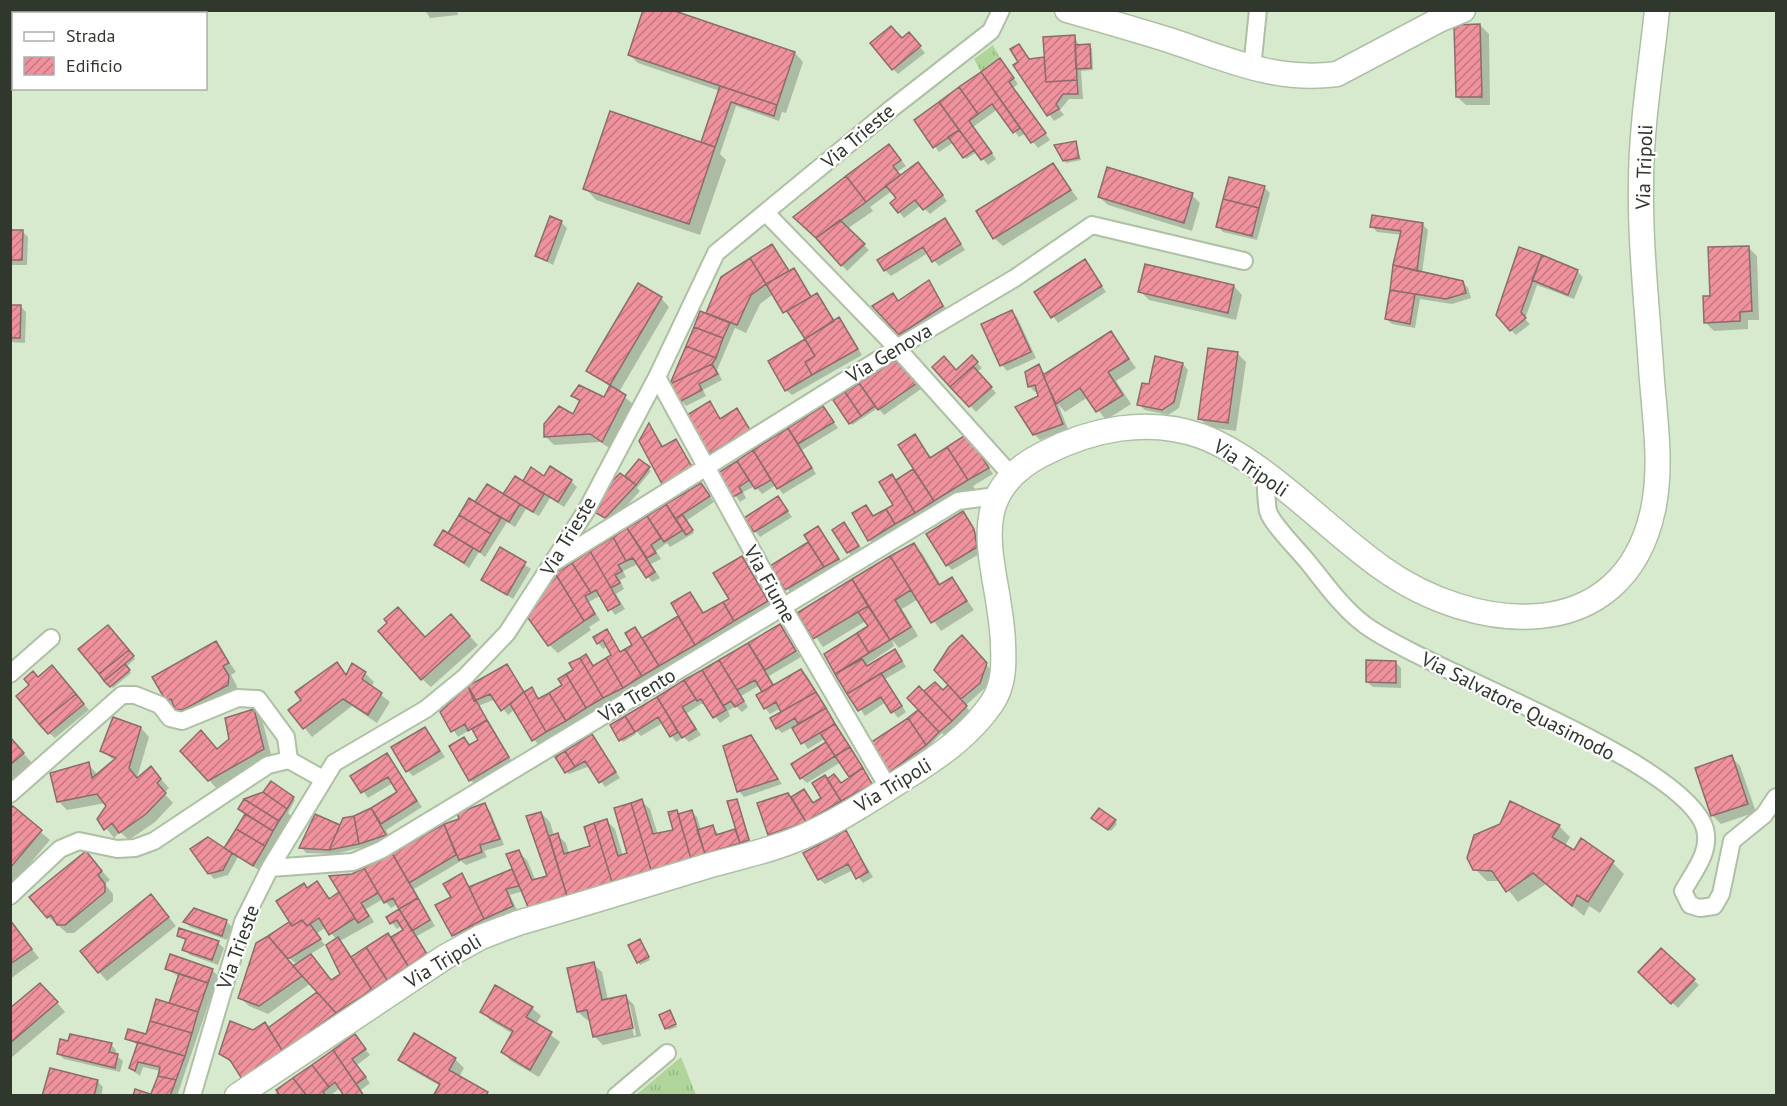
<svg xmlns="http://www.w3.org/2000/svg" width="1787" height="1106" font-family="'PT Sans',sans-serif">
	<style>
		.grass { fill: url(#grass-tufts) }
		.shadow { fill: #0003; fill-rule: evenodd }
		.building { fill: url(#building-hatch); stroke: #8c6b6d; stroke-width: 1.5 }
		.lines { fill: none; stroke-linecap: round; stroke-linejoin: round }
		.street-casing { stroke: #aec0a4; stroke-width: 20 }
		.secondary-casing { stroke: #aec0a4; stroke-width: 27 }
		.street { stroke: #fff; stroke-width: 16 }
		.secondary { stroke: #fff; stroke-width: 24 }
		.labels { text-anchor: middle; stroke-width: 4.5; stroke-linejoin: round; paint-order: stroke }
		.street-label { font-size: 20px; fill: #30372c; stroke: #fff }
	</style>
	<defs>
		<pattern id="grass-tufts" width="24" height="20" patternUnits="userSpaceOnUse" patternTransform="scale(1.5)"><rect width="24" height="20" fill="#b0d59b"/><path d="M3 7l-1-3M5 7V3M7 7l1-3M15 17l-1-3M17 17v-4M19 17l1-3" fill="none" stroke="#98b786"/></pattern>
		<pattern id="building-hatch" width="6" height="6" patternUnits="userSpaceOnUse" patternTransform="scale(1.5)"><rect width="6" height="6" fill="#f0929d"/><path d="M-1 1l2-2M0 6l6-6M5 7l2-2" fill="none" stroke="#c37880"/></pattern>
	</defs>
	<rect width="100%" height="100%" fill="#d8eacd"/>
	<path class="grass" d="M993 45 1000 58 981 72 974 59Z
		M681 1057 696 1095H636Z"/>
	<path class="shadow" d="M139 10H156L157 13 140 14Z
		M425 10H457L458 15 430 18Z
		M1480 25 1489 34 1490 105H1466L1457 97Z
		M1074 37 1080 46 1092 48 1093 70 1081 71 1083 99H1069L1060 110 1064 115 1054 121 1015 65 1020 62 1018 45 1030 61 1046 58Z
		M914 40 925 53 898 74 893 69Z
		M795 53 803 62 786 113 782 112 779 121 736 106 720 154 726 160 700 235 596 200 585 188 707 146 703 142 720 91 638 63 629 55Z
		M1000 60 1018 84 1013 88 1050 140 1038 148 1026 133 1019 137 998 109 973 127 996 159 988 165 977 152 966 159 954 142 939 152 916 120Z
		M1075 142 1081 160 1066 163 1064 160Z
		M889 145 906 166 897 172 901 177 923 169 947 201 930 214 921 205 904 218 899 212 898 199 892 191 870 207 873 211 847 229 869 250 847 271 820 241Z
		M1053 165 1078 199 1003 246 994 238Z
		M1264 187 1270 193 1257 240 1223 232 1218 226Z
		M1192 195 1200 203 1192 231 1108 205 1099 197Z
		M945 220 965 250 939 266 928 253 891 276 885 270 879 260Z
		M561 222 567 228 553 265 536 256Z
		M1422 224 1428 230 1422 273 1462 282 1468 288 1471 298 1452 304 1420 299 1415 328 1392 324 1386 319 1402 235 1377 232 1372 226Z
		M10 231 23 232 28 237 27 265H10Z
		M772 246 791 272 793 270 799 276 812 297 817 295 835 322 839 319 844 325 862 355 792 395 786 390 807 340 773 294 760 304 746 333 735 328 717 370 722 380 703 390 706 396 686 406 681 401 707 315 723 278Z
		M1748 247 1757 256 1759 320H1748V329L1714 331 1705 322 1712 297Z
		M1520 249 1577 271 1583 277 1574 299 1537 285 1525 319 1530 324 1516 335 1511 330Z
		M1085 261 1106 292 1058 323 1036 292Z
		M929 281 948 312 906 340 900 334 893 295 899 302Z
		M1234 286 1242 295 1236 320 1149 300 1140 291Z
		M661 298 669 307 619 392 634 405 611 449 600 442 554 445 546 437 574 416 580 403 573 396 605 399 611 387 588 371Z
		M10 306 21 307 26 312 25 343 10 342Z
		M1012 312 1017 317 1036 358 1007 371 1002 365 983 325Z
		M1111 333 1136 368 1116 381 1131 404 1106 420 1088 397 1065 412 1058 404 1068 429 1040 440 1034 434 1040 397 1038 391 1035 392 1029 386 1039 366 1046 375Z
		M1237 353 1246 362 1236 431 1208 427 1200 418Z
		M972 357 982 368 977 372 996 393 976 412 934 367 956 372Z
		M895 362 921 389 884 415 878 408 852 425 835 400Z
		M1183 364 1188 370 1179 408 1168 415 1145 410 1139 405 1150 386Z
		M710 403 721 419 737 410 754 436 716 458 710 453Z
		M823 408 838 428 802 450 816 474 783 494 776 485 762 494 755 486 743 492 746 498 740 502 720 473Z
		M649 425 664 447 676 441 697 473 668 489 663 483Z
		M914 436 932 458 972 441 993 474 973 486 975 489 875 545 869 540 866 507 874 517 895 505 892 476 897 481 913 471 919 475Z
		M639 461 651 471 637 488 640 491 611 523 598 513 632 481Z
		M531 469 545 478 571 481 577 487 564 507 550 498 539 516 526 509 515 527 507 522 485 557 479 552 469 568 436 545 448 535 470 500 476 504 503 496 523 483Z
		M701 484 714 502 686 521 694 533 670 547 667 543 656 551 661 559 651 564 660 578 652 582 638 564 623 571 626 577 620 580 624 589 616 594 625 609 615 615 601 595 589 602 600 620 589 627 591 630 558 653 549 645 556 574Z
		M778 498 792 517 760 537 755 531Z
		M962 513 979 536 981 553 952 570 947 565Z
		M846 526 861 548 850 555 848 552Z
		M818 528 843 564 792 595 772 566 810 543Z
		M913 545 922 553 941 585 952 579 974 610 941 631 918 599 902 609 918 636 899 648 892 640 894 646 866 665 868 667 895 651 900 656 906 667 885 679 906 712 898 718 886 702 865 716 826 655 870 626 866 621 823 647 799 613Z
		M501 549 531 569 513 599 483 579Z
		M741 558 773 607 538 745 515 709 508 715 496 699 478 706 513 763 476 785 470 780 464 739 470 746 480 740 471 729 458 737 442 712 506 666 525 693 531 689 540 699 564 686 586 656 595 667 613 655 608 646 603 649 598 643 606 631 621 653 634 646 635 629 643 639 680 616 690 594 705 614 731 599Z
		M459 625 478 645 431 687 422 679 425 639Z
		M779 626 801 657 769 676 775 686 801 671 807 676 876 790 774 840 769 834 788 794 792 798 804 791 814 804 823 799 828 780 834 776 842 784 851 778 841 762 807 783 801 778 830 748 826 738 808 749 793 727 782 733 777 728 783 712 781 708 770 714 765 708 764 692 760 685 741 696 748 707 742 712 736 706 728 711 730 716 720 723 706 704H701L687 713 701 735 689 742 684 737 676 742 663 723 641 736 634 729 636 734 623 742 612 726Z
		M967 642 991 670 985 688 965 706 971 712 945 736 942 733 928 747 930 751 894 779 888 773 910 718 921 711 924 693 935 684 943 692 950 685Z
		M216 643 236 672 231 675 237 686 236 693 185 717 167 700Z
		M80 649 133 656 135 659 126 667 131 673 113 688Z
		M1396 663 1401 668V688L1373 687 1367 682Z
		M337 664 347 675 365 673 374 682 371 687 390 702 377 723 352 706 312 737 290 710Z
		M58 672 89 710 55 738 49 733 38 679Z
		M254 710 262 719 272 758 217 789 209 780 217 750 231 740Z
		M141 728 149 737 137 778 138 780 151 768 169 788 164 793 173 803 155 822 129 840 120 832 114 838 99 819 108 806 106 803 67 810 58 801 88 764 98 775 115 761 102 751Z
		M425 728 445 757 413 776 408 771Z
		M592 736 620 778 605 787 590 766 569 774 557 757Z
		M751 737 782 784 744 797 739 791Z
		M10 738 32 763 10 781Z
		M387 755 422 807 386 830 391 840 335 854 306 853 301 847 399 792 393 783 368 798 353 776Z
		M1731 757 1740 766 1756 812 1721 824 1712 815Z
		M263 794 293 798 295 800 288 813 291 816 259 870 238 857 228 875 214 879 209 873 246 815 240 809Z
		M737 800 750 839 742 841V844L751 843 538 915 529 906 523 891 510 895 518 912 459 941 453 935V897L462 875 471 888 514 870 518 852 527 860 536 881 549 877 541 813 550 822 554 836 557 835 566 843 569 854 592 847 607 821 615 829 623 856 629 854 641 801 650 809 658 835 675 831 676 812 679 815 691 811 697 817 701 830 713 827 719 835 737 830Z
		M484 805 490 811 504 845 484 851 487 857 466 865 461 861 414 889 435 926 417 936 431 960 346 1020 337 1011H332L340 1019 288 1057 236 1066 220 1054 253 1031 269 1029 319 992 311 983 268 1014 249 1006 240 997 257 944 289 924 293 929 308 889 317 883 331 899 341 893 352 875 445 825 461 820ZM383 899 391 908 398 904 401 910 388 918 397 929 402 925 405 930 352 957 340 941 374 922 366 909ZM326 927 337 940 342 974 332 981 309 955 325 945 316 934ZM286 955 295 963 302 960 303 961 294 968 284 956Z
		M13 808 50 840 10 887V811Z
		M1095 820 1115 821 1117 824 1111 831Z
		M1501 825 1559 826 1570 837 1565 846 1613 863 1624 874 1600 913 1589 906 1584 916 1546 884 1518 902 1501 881H1487L1475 869Z
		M846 832 873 877 863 883 853 870 825 884 819 879Z
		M86 853 110 880 105 884 113 894V901L74 933H67L48 917Z
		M159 905 176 926 107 981 99 972Z
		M10 921 39 958 10 979Z
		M226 921 232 927 227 940 190 927 185 922Z
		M178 935 218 943 224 948 218 965 190 955 184 949 187 942Z
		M642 943 650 960 640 965 638 962Z
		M1661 950 1699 985 1678 1008 1640 972Z
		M593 964 602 972 608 1000 626 997 634 1005 641 1036 603 1045 594 1036 590 1020H587L578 1012ZM627 1005H630L636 1035 634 1036Z
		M167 969 212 970 218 976 177 1096H135L136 1091 151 1095 160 1071 143 1067 140 1076 136 1073 130 1068 139 1046 127 1038 147 1036 170 1005 179 977Z
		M49 993 65 1012 11 1058 10 1010Z
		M532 1008 541 1016 536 1024 560 1042 539 1077 511 1061 503 1052 513 1034 490 1020 482 1011Z
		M670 1012 677 1027 669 1030 666 1028Z
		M355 1036 370 1055 357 1065 370 1083 361 1090 364 1096H346L341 1087 330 1096H272Z
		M111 1044 116 1050 115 1055 123 1061 120 1072 64 1059 58 1054Z
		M400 1059H455L464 1068 459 1077 489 1096H435L440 1086 409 1068Z
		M51 1070 98 1082 103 1087 101 1096H44Z"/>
	<path class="building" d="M40 10H62L63 14H41Z
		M643 10H672L795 52 777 105 628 55Z
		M1480 24 1482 97H1456L1454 25Z
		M891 26 902 38 909 32 921 46 892 70 870 43Z
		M1075 35 1077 80 1046 82 1043 37Z
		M1019 44 1029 59 1044 57 1046 82 1077 80 1078 94H1063L1056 104 1059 109 1047 116 1013 65 1018 62 1010 49Z
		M1090 44 1091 68 1076 69 1075 45Z
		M1000 58 1014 78 1009 82 1046 133 1031 143 981 72Z
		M981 72 1020 128 1013 133 992 104 978 114 959 87Z
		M720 86 777 105 774 116 731 102 715 147 701 142Z
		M959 87 978 114 969 121 992 153 981 160 939 102Z
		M939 102 959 130 933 148 914 120Z
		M610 111 715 147 689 224 583 189Z
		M959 130 974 150 963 158 948 137Z
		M1076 141 1079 158 1063 161 1054 145Z
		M889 144 901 160 893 166 900 175 866 202 846 176Z
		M918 162 943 195 923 210 915 200 898 213 890 203 896 198 886 186Z
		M1053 163 1071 190 993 239 976 211Z
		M1107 167 1193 193 1184 223 1098 197Z
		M846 176 866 202 816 238 793 217Z
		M1229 177 1265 186 1259 208 1223 199Z
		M1223 199 1259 208 1252 236 1216 227Z
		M1372 215 1423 223 1417 271 1393 265 1401 231 1370 227Z
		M550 216 562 221 547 261 535 256Z
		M945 218 961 244 932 262 923 247 884 271 877 260Z
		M840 220 865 244 841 266 816 238Z
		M10 230H23L22 260H10Z
		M772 244 789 271 766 284 750 258Z
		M1749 246 1752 311 1740 312V321L1704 323 1703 296H1710L1708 247Z
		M1519 247 1542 255 1521 312 1526 318 1510 331 1496 315Z
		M1542 255 1578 270 1568 295 1532 280Z
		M750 258 766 284 751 295 737 325 706 313 721 277Z
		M1085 259 1102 286 1051 318 1034 292Z
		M1145 264 1234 285 1228 313 1138 292Z
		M1393 265 1463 281 1466 293 1446 299 1390 290Z
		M794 268 811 297 783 313 766 284Z
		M929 280 943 306 899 335 872 306 893 293 898 301Z
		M638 283 662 297 610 385 586 371Z
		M1390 290 1415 294 1410 324 1385 319Z
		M817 293 834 321 805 339 787 311Z
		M10 305H21L20 338H10Z
		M1012 310 1031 352 1000 366 981 324Z
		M700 311 730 323 723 338 694 327Z
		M839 317 858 349 812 375 805 362 815 356 805 339Z
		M694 327 723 338 716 358 686 346Z
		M1111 331 1129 359 1108 372 1123 395 1096 412 1080 388 1056 404 1043 375Z
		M805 339 815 356 805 362 812 375 785 391 768 361Z
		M686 346 716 358 712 364 670 384Z
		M1208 348 1238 352 1228 423 1198 419Z
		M972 355 978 362 950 387 932 367 944 356 956 370Z
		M1155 356 1183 363 1174 402 1162 410 1137 405 1142 383 1149 384Z
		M895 360 917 383 878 410 859 383Z
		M712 364 718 374 699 384 702 390 679 402 670 384Z
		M1039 364 1063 424 1033 435 1015 407 1038 396 1035 385 1028 387 1025 372Z
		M973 366 992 387 969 407 950 387Z
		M859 383 875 406 861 416 845 392Z
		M579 385 604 397 610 385 626 395 602 442 590 434 544 437V424L559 406 573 414 580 400 571 396Z
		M845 392 861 416 849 424 833 400Z
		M710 401 720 419 737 408 750 430 709 454 687 415Z
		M823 406 834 422 798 444 788 428Z
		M649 423 662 447 676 439 692 467 662 484 639 441Z
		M788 428 812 468 777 489 753 450Z
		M915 434 930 458 947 447 968 480 934 501 898 445Z
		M967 434 989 468 968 480 947 447Z
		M753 450 771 480 755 489 737 461Z
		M639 459 650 467 636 485 625 476Z
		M737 461 749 480 739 487 742 492 733 497 718 473Z
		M550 466 572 480 558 502 523 481 531 467 544 476Z
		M913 469 934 501 915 513 896 480Z
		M620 473 636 485 605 518 596 513 609 485Z
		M892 474 915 513 895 524 886 509 893 505 879 482Z
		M515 476 544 494 533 512 503 494Z
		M701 483 710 496 675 519 666 504Z
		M487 484 520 504 509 522 475 502Z
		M778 496 788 511 754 532 744 518Z
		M469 498 501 518 491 534 459 515Z
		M666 504 683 530 664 542 647 516Z
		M866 505 873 516 886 509 895 524 868 541 852 513Z
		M963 511 974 529 977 547 946 566 926 534Z
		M682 514 693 530 686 535 675 519Z
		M459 515 491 534 480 552 448 533Z
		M647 516 661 538 651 545 656 553 647 558 627 528Z
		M844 522 859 546 847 553 832 530Z
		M818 526 839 559 824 567 804 535Z
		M627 528 655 572 646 578 633 558 626 561 613 537Z
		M443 530 473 548 464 563 434 545Z
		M613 537 626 561 618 565 622 571 615 575 620 583 611 588 590 551Z
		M808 542 824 567 785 590 770 566Z
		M914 543 939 585 952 577 967 601 931 623 890 556Z
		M500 547 526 562 507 595 481 580Z
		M590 551 620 604 608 611 596 590 591 593 572 563Z
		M742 556 768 601 734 621 723 602 729 599 713 573Z
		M890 556 911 590 895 600 911 627 890 640 852 579Z
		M572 563 591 593 585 596 595 614 584 621 555 573Z
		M555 573 584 621 548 646 528 618Z
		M852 579 868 606 813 639 797 613Z
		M690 592 703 613 723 602 734 621 695 645 671 603Z
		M868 606 890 640 869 653 857 633 868 626 858 612Z
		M398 607 425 637 451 614 470 636 421 680 378 631 387 623 384 619Z
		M678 616 695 645 659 666 642 638Z
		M780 624 796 651 765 670 748 643Z
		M108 625 129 650 99 674 78 649Z
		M635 627 659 666 642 676 625 649 632 645 625 633Z
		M607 629 620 652 625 649 642 676 623 688 606 658 611 655 603 640 597 644 593 637Z
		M857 633 869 653 835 674 824 654Z
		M962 635 987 663 980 683 961 699 934 670 949 647Z
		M216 641 229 663 223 666 229 676 228 685 183 710 175 709 171 699 166 701 152 677Z
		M748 643 773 685 762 692 755 680 737 690 719 660Z
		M895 649 902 661 847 694 835 674 862 659 867 666Z
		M129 650 134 656 104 681 99 674Z
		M586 654 593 666 606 658 623 688 603 698 580 658Z
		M580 658 603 698 586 708 566 674 573 670 569 663Z
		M719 660 744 701 735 707 731 701 723 706 702 670Z
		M1366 660 1396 661V683L1366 682Z
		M337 662 346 675 352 663 366 672 362 679 382 693 368 715 343 699 303 729 288 710 301 700 295 692Z
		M125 664 130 670 110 687 104 681Z
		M507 664 524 692 501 711 490 694 474 701 468 686Z
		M52 665 76 694 39 724 16 696 29 685 24 679 33 671 38 677Z
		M801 669 816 692 781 712 776 702 764 709 756 695Z
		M702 670 726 710 713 718 701 699 697 701 684 680Z
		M881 673 902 706 891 713 881 697 858 711 847 694Z
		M566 674 586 708 566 721 549 693 562 685 558 679Z
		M684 680 696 699 682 707 696 729 682 738 657 697Z
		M935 682 943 690 948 685 967 706 952 721 924 691Z
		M468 686 487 720 468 731 465 724 451 732 440 712Z
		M919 686 952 721 939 732 907 698Z
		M532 687 538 699 549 693 566 721 546 732 524 692Z
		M524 692 546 732 532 741 510 704Z
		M816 692 826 708 798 724 795 718 776 729 770 718Z
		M76 694 84 704 48 734 39 724Z
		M657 697 678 732 670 737 658 717 635 732 625 716Z
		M826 708 835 724 801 744 792 728Z
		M254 709 264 749 208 781 180 751 201 730 217 749 229 739 225 718Z
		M918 710 939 732 926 745 908 718Z
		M625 716 635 732 619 741 610 725Z
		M113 717 141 727 129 768 137 778 151 766 161 779 157 783 166 793 146 814 119 833 112 823 104 830 97 819 106 806 97 794 57 802 50 773 89 762 92 778 116 758 100 751Z
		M908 718 926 745 887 774 870 743Z
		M487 720 509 757 469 781 449 746 464 737 469 745 478 740 472 729Z
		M835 724 850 747 835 756 820 733Z
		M425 727 440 751 406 772 391 747Z
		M592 734 616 772 599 783 585 761 575 767 565 751Z
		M751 735 778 779 737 792 723 746Z
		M10 737 24 753 10 765Z
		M826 742 835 756 800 779 791 764Z
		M850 747 863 768 849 777 835 756Z
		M565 751 575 767 565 773 555 757Z
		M387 753 417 801 381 824 371 808 397 792 388 777 361 793 350 776Z
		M1732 755 1748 804 1711 816 1695 768Z
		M863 768 872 784 841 801 827 779 834 774 841 783Z
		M825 775 841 801 806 822 791 797 804 789 813 803 821 798 812 783Z
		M271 781 294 797 287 809 263 792Z
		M263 792 287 809 279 821 244 799Z
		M788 793 806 822 768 835 757 803Z
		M244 799 279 821 273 831 238 809Z
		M642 799 653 834 673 830 668 812 677 810 691 859 651 870 631 803Z
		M737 799 749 840 740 843 727 801Z
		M1510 801 1560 825 1552 837 1574 850 1581 838 1614 861 1588 902 1577 895 1572 906 1533 873 1506 892 1492 871 1473 870 1467 858 1474 835 1500 824Z
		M485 803 500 839 480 845 482 852 459 860 444 824 459 819 457 813Z
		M631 803 651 870 612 882 594 823 607 819 618 856 627 853 614 808Z
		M13 806 42 830 10 868V809Z
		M371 808 386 835 359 844 354 816Z
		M1099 808 1116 820 1108 830 1091 818Z
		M692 810 705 854 691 859 678 814Z
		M541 812 567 896 528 907 506 854 519 850 532 880 547 876 526 816Z
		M245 814 273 831 265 846 236 829Z
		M315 814 340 825 329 850 299 848Z
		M354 816 359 844 329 850 343 818Z
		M594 823 612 882 567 896 549 836 558 833 564 854 590 846 584 827Z
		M444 824 456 855 409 883 392 853Z
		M713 825 716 835 735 829 740 843 705 854 697 830Z
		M236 829 265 846 253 866 224 848Z
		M846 830 868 872 856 879 848 864 818 880 803 853Z
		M208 837 232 853 223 870 208 874 190 849Z
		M86 851 102 871 98 875 105 884V892L65 925H57L51 915 47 918 29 897Z
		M392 853 418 898 399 909 393 898 384 903 364 868Z
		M364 868 378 893 361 903 369 916 358 923 329 876 352 874Z
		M512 869 519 886 506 889 513 906 484 919 469 887Z
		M462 873 484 919 452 936 435 905 451 897 443 884Z
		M317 881 329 899 339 892 355 918 329 935 319 918 307 926 302 920 292 926 276 901 304 883 307 888Z
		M151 894 169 917 98 973 80 951Z
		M418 898 430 920 412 931 399 909Z
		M194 908 227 920 222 936 183 922Z
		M399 909 427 954 408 966 391 937 403 930 397 920 390 924 386 917Z
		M10 920 32 949 10 964Z
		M302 920 307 926 310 924 321 939 288 959 268 936 289 922 292 926Z
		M179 928 219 941 212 960 182 950 186 939 177 936Z
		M388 933 408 966 387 980 366 947Z
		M268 936 302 976 259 1006 238 998 256 943Z
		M338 937 372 990 336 1013 293 966 311 954 331 980 340 974 326 945Z
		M640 939 649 957 637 963 628 945Z
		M366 947 387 980 372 990 351 957Z
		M1661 948 1695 979 1671 1004 1638 972Z
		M170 954 213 969 208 983 165 969Z
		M594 962 602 1000 626 995 633 1028 593 1037 587 1010 577 1012 567 968Z
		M179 974 208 983 198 1012 169 1003Z
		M40 983 58 1002 10 1043V1008Z
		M495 985 533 1007 526 1017 552 1032 530 1070 501 1052 513 1031 480 1012Z
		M317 992 336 1013 283 1052 268 1028Z
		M156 999 198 1012 192 1033 150 1021Z
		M670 1010 676 1024 665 1029 659 1015Z
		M150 1021 192 1033 185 1056 125 1039 128 1029 146 1034Z
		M230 1021 253 1030 265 1022 283 1052 242 1079 230 1060 219 1054Z
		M414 1033 456 1058 449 1070 488 1092 486 1096H433L440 1084 398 1060Z
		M70 1034 112 1043 109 1052 118 1054 115 1068 57 1054 60 1039 68 1041Z
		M355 1034 366 1049 352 1059 366 1077 356 1084 333 1050Z
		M138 1042 185 1056 176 1080 158 1076 160 1067 138 1062 135 1071 129 1068Z
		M333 1050 356 1084 364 1096H344L335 1082 329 1087 312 1065Z
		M312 1065 329 1087 323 1092 326 1096H307L293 1078Z
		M50 1068 98 1080 94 1096H42Z
		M158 1076 176 1080 170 1096H150Z
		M293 1078 307 1096H280L276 1090Z
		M135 1089 150 1094 133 1096Z"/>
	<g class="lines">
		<defs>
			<path id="street" d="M1252 68 1258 10
				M766 213 897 348 1011 475
				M657 377 783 607 889 789
				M1265 475C1266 486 1266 500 1268 511 1271 523 1298 550 1307 561 1325 583 1342 608 1365 625 1430 672 1686 761 1705 829 1711 852 1694 871 1683 891L1690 905 1700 908 1714 906 1721 894 1732 841 1764 815 1776 797
				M556 561 897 348 1015 278 1092 225 1244 261
				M10 674 51 638
				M10 794 122 695H135L160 705 170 718 182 721 238 698 258 699 286 737 289 760
				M270 868 353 862 381 850 958 501 996 496
				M10 896 60 849 79 841 117 849 135 848 154 841 268 765 289 760 323 779
				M192 1096 243 922 270 868 334 763 426 709 465 677 507 633 586 511 657 377 716 253 891 109 991 31 1001 10
				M616 1096 667 1053"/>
			<path id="secondary" d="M1067 10C1102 20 1137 30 1172 41 1229 60 1276 82 1337 74L1439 20 1463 10
				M170 14 175 10
				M10 32 14 33
				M237 1096 445 957 481 937 518 923C580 905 642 886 704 867 739 857 778 849 811 833 845 817 877 796 908 776 940 756 971 734 992 703 1004 685 1004 665 1003 644 1001 569 956 498 1043 454 1091 429 1148 417 1201 436 1265 460 1325 528 1382 568 1474 634 1623 649 1653 510 1663 464 1654 414 1651 367 1647 306 1640 244 1641 183 1641 126 1651 68 1657 10"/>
		</defs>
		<use href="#street" class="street-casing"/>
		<use href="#secondary" class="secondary-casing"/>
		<use href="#street" class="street"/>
		<use href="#secondary" class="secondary"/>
	</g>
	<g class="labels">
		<g class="street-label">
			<text transform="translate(858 136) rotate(-40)" y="7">Via Trieste</text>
			<text transform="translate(1644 167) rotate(-88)" y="7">Via Tripoli</text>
			<text transform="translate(889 353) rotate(-31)" y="7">Via Genova</text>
			<text transform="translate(1251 468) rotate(34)" y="7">Via Tripoli</text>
			<text transform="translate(568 536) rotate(-59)" y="7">Via Trieste</text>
			<text transform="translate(770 584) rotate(61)" y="7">Via Fiume</text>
			<text transform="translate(637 695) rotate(-31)" y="7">Via Trento</text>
			<text transform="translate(1518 706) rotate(27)" y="7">Via Salvatore Quasimodo</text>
			<text transform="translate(893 785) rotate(-31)" y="7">Via Tripoli</text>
			<text transform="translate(238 947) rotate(-70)" y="7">Via Trieste</text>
			<text transform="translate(443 961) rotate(-31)" y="7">Via Tripoli</text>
		</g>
	</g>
	<rect width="1787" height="1106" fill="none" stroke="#30372c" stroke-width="24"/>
	<rect x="12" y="12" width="195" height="78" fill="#ffffff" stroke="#acafab" stroke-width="1.5"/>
	<rect x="24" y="32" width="30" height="9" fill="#ffffff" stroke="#acafab" stroke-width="1.5"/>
	<text x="66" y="42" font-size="18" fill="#30372c">Strada</text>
	<rect x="24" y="57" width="30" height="18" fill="url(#building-hatch)" stroke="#acafab" stroke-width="1.5"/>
	<text x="66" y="72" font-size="18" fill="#30372c">Edificio</text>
</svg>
